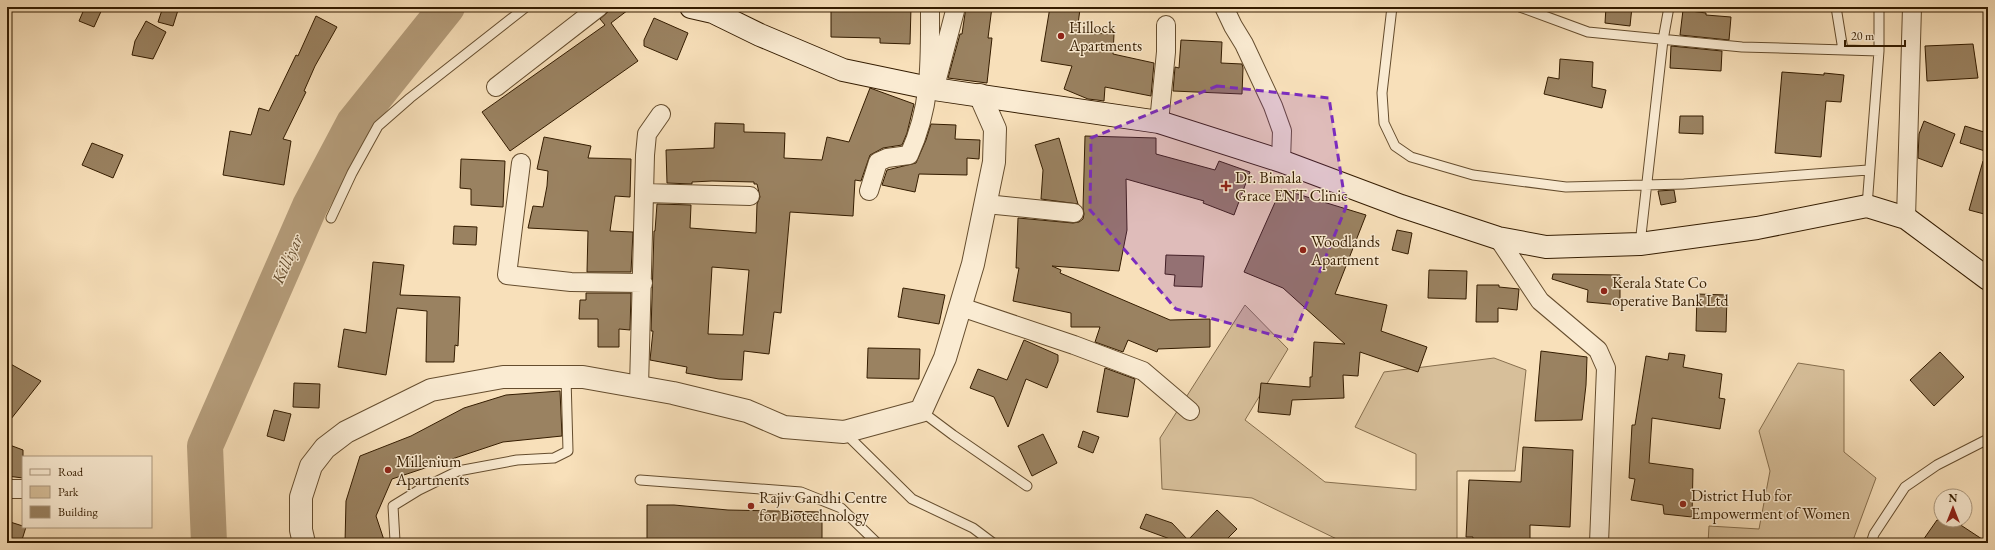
<svg xmlns="http://www.w3.org/2000/svg" width="1995" height="550" font-family="'EB Garamond',serif">
	<style>
		.green { fill: #d7bf9a; stroke: #866e4d }
		.lines { fill: none; stroke-linecap: round; stroke-linejoin: round }
		.river { stroke: #b59d7b; stroke-width: 36 }
		.building { fill: #9a8261; stroke: #341c00; fill-rule: evenodd }
		.service-casing { stroke: #654d2e; stroke-width: 11 }
		.minor-casing { stroke: #654d2e; stroke-width: 20 }
		.tertiary-casing { stroke: #654d2e; stroke-width: 24 }
		.secondary-casing { stroke: #341c00; stroke-width: 24 }
		.service { stroke: #faebd2; stroke-width: 9 }
		.minor { stroke: #faebd2; stroke-width: 18 }
		.tertiary { stroke: #faebd2; stroke-width: 22 }
		.secondary { stroke: #faebd2; stroke-width: 22 }
		.marked { fill: #7b2cbf; fill-opacity: 0.2; stroke: #7b2cbf; stroke-width: 3; stroke-dasharray: 8 5; stroke-linejoin: round }
		.poi-dot { fill: #8f2418; stroke: #faebd2; stroke-width: 1.5 }
		.labels { text-anchor: middle; stroke-width: 3; stroke-linejoin: round; paint-order: stroke }
		.poi-label { font-size: 16px; fill: #341c00; stroke: #faebd2; text-anchor: start }
		.water-label { font-size: 17px; font-style: italic; fill: #61492b; stroke: #faebd2 }
	</style>
	<rect width="100%" height="100%" fill="#f8e0ba"/>
	<filter id="stains"><feTurbulence type="fractalNoise" baseFrequency=".005" numOctaves="4"/><feColorMatrix values="0 0 0 0 .2 0 0 0 0 .09 0 0 0 0 .02 0 0 0 .5 -.17"/></filter>
	<radialGradient id="worn" r=".72"><stop offset=".6" stop-color="#630" stop-opacity="0"/><stop offset="1" stop-color="#630" stop-opacity=".3"/></radialGradient>
	<path class="green" d="M1245 305 1288 349 1245 420 1325 482 1416 490V454L1355 427 1384 372 1494 358 1526 370 1515 471H1457V543H1345L1252 498 1162 489 1160 438Z
		M1798 363 1844 370V452L1876 478 1852 543H1708L1709 526 1759 529 1770 471 1759 431Z"/>
	<g class="lines">
		<path class="river" d="M209 543 205 446 310 206 354 123 447 7"/>
	</g>
	<path class="building" d="M85 7H103L94 27 79 21Z
		M163 7H179L173 26 158 22Z
		M609 7H632L611 23 638 61 510 151 482 112 605 25 600 19 609 11Z
		M831 7H911L910 44 880 43V38L831 37Z
		M966 7H992L988 38H992L987 83 948 78 960 34H962Z
		M1050 7 1080 9 1077 32 1114 34 1113 54 1154 63 1151 96 1105 87 1104 101 1097 100 1088 99 1064 89 1072 66 1041 61Z
		M1606 7H1632L1630 26 1605 23Z
		M1683 10 1706 13V15L1731 17 1729 40 1680 35Z
		M316 16 337 27 315 66 304 91 306 92 283 139 291 141 284 185 223 175 230 131 251 135 259 108 269 111 296 55 298 56Z
		M654 18 688 33 677 60 644 46V40Z
		M146 21 166 32 153 59 132 55 135 41Z
		M1181 40 1222 42 1221 63 1242 64 1243 68 1242 94 1173 91 1175 67 1179 68Z
		M1973 44 1978 78 1927 81 1925 46Z
		M1671 46 1722 51 1721 71 1670 68Z
		M1560 59 1593 62 1592 87 1606 90 1602 108 1544 94 1548 77 1559 79Z
		M1782 72 1824 75V73L1844 75 1841 102 1826 101 1821 157 1775 153Z
		M870 88 914 104 907 133 902 145 883 148 870 155 861 181 855 180 853 216 790 212 781 313 774 312 769 354 744 351 742 380 719 379 686 373 687 367 650 360 653 331H651L654 231H655L657 204 691 205 690 228 756 233 757 204 760 197 757 184H754V182L712 181 692 182V184L667 183 666 150 714 148 715 123 744 124V132L785 133 784 158 822 160 827 137 849 142ZM712 267 749 270 743 335 708 334Z
		M1680 116H1703V134L1679 133Z
		M1924 121 1955 134 1942 167 1918 158 1919 134Z
		M931 124 956 125 955 139 980 140 979 159 967 158V175L919 174 915 192 882 185 887 170 916 163 926 140Z
		M1965 126 1987 133 1988 152 1960 143Z
		M1085 136 1156 138V154L1215 170 1219 161 1250 172 1234 215 1203 203 1204 201 1126 179 1127 230 1119 271 1052 266 1061 270 1060 273 1170 320 1210 319V347L1158 349 1157 352 1128 340 1123 352 1095 342 1100 327H1071V313L1013 301 1019 268H1016L1018 218 1073 223 1079 222 1083 219 1084 214 1083 208Z
		M544 137 591 146 588 158 631 159 630 197 615 196 610 231 633 232 631 272H587L588 231 528 228 533 206 543 207 547 186 548 171 537 169Z
		M1059 138 1078 204 1041 199 1043 170 1035 145Z
		M92 143 123 155 113 178 82 165Z
		M461 159 505 161 503 207 471 205V189L460 188Z
		M1983 161H1988V215L1969 210Z
		M1281 189 1366 215 1335 294 1387 305 1381 331 1427 347 1418 372 1360 352 1358 376 1343 375 1344 398 1292 400 1290 415 1258 412 1261 383 1310 387V377H1312L1314 342 1345 344 1283 288 1244 272Z
		M1674 190 1676 202 1661 205 1658 191Z
		M454 226 477 227 476 245 453 244Z
		M1397 230 1412 233 1408 254 1392 250Z
		M1166 255 1204 256 1202 287 1174 286 1175 275 1165 274Z
		M373 262 404 265 400 295 460 297 458 346 455 345 454 362H426L427 311 397 308 386 375 338 367 344 329 366 333Z
		M1429 270 1467 271 1466 299 1428 298Z
		M1553 274 1620 275V305L1587 302 1588 290 1552 279Z
		M1477 285H1499V287L1519 289 1517 310 1498 308V322H1476Z
		M903 288 945 295 939 324 898 317Z
		M586 293H631L630 330 619 329V347H598V319H579L580 300H586Z
		M1697 294 1727 295 1726 332 1696 331Z
		M1024 340 1058 355V361L1047 388 1026 379 1008 427 994 397 970 388 978 369 1007 380Z
		M868 348 920 349 919 379 867 378Z
		M1541 351 1587 357 1586 385 1582 420 1535 421Z
		M1940 352 1964 377 1934 406 1910 380Z
		M1669 353 1685 355 1683 367 1722 374 1719 398 1725 399 1720 429 1652 418 1649 463 1693 469 1692 517 1664 514 1663 505 1631 500 1635 479 1629 478 1632 425H1635L1646 356 1668 360Z
		M7 362 41 381 7 424Z
		M1105 368 1135 379 1128 417 1097 412Z
		M294 383 320 384 319 408 293 407Z
		M560 391 562 436 503 442 392 479 376 516 385 543H345L346 501 360 456 411 436 464 408 506 395Z
		M274 410 291 414 284 441 267 436Z
		M1083 431 1099 437 1093 453 1078 447Z
		M1043 434 1057 463 1032 476 1018 446Z
		M7 444 23 450V478L7 476Z
		M1523 447 1573 450 1570 527 1530 525V543H1472L1473 537H1466L1469 480 1521 482Z
		M647 505H674L728 510 822 512V543H647Z
		M1217 510 1237 529 1223 543H1181L1140 528 1146 514 1172 523 1188 540Z
		M1937 520H1953L1988 543H1921Z
		M7 521 26 527 21 543H7Z"/>
	<g class="lines">
		<defs>
			<path id="service" d="M1392 7 1382 93 1384 123 1395 146 1411 157 1473 175 1566 187 1684 184 1868 170
				M1520 7 1588 32 1742 47 1879 51
				M1836 7 1843 50
				M1867 206 1879 51V7
				M331 218 352 173 378 126 410 98 526 7
				M1640 244 1663 40 1669 7
				M921 411 953 435 1027 486
				M845 433 912 499 973 528 993 543
				M640 480 801 492 841 508 877 543
				M397 543 395 541 393 506 419 490 458 471 517 460 554 458 568 451 566 377
				M1871 543 1874 534 1905 487 1937 465 1988 439"/>
			<path id="minor" d="M1224 7 1233 26 1244 44 1273 106 1282 131 1281 161
				M936 83 956 7
				M496 87 599 7
				M1159 122 1166 52V25
				M521 163 507 275 571 282 643 283
				M869 191 878 162 887 158 909 155C932 105 930 60 930 7
				M645 193 750 196
				M986 204 1074 213
				M1906 218 1912 7
				M1498 238 1540 301 1598 350 1606 368 1599 543
				M961 307 1074 345 1143 371 1190 411
				M639 387 645 155 647 134 661 114
				M7 489H23"/>
			<path id="tertiary" d="M304 543 301 530V497L311 466 325 448 346 432 431 390 503 377H583L673 393 747 411 784 427 844 432 921 411 945 358 973 264 994 162 995 129 980 95"/>
			<path id="secondary" d="M691 7 713 12 760 35 843 70 934 89 1159 122 1281 161 1401 206 1498 238 1546 247 1640 244 1757 228 1867 206 1906 218 1988 279"/>
		</defs>
		<use href="#service" class="service-casing"/>
		<use href="#minor" class="minor-casing"/>
		<use href="#tertiary" class="tertiary-casing"/>
		<use href="#secondary" class="secondary-casing"/>
		<use href="#service" class="service"/>
		<use href="#minor" class="minor"/>
		<use href="#tertiary" class="tertiary"/>
		<use href="#secondary" class="secondary"/>
	</g>
	<path class="marked" d="M1217 86 1329 98 1346 207 1292 340 1176 309 1090 210 1091 138Z"/>
	<g class="poi-dot">
		<circle cx="1061" cy="36" r="4"/>
		<path d="M1224 180h4v4h4v4h-4v4h-4v-4h-4v-4h4z"/>
		<circle cx="1303" cy="250" r="4"/>
		<circle cx="1604" cy="291" r="4"/>
		<circle cx="388" cy="470" r="4"/>
		<circle cx="1683" cy="504" r="4"/>
		<circle cx="751" cy="506" r="4"/>
	</g>
	<g class="labels">
		<g class="poi-label">
			<text x="1069" y="33">Hillock<tspan x="1069" dy="18">Apartments</tspan></text>
			<text x="1235" y="183">Dr. Bimala<tspan x="1235" dy="18">Grace ENT Clinic</tspan></text>
			<text x="1311" y="247">Woodlands<tspan x="1311" dy="18">Apartment</tspan></text>
			<text x="1612" y="288">Kerala State Co<tspan x="1612" dy="18">operative Bank Ltd</tspan></text>
			<text x="396" y="467">Millenium<tspan x="396" dy="18">Apartments</tspan></text>
			<text x="1691" y="501">District Hub for<tspan x="1691" dy="18">Empowerment of Women</tspan></text>
			<text x="759" y="503">Rajiv Gandhi Centre<tspan x="759" dy="18">for Biotechnology</tspan></text>
		</g>
		<g class="water-label">
			<text transform="translate(287 259) rotate(-66)" y="6">Killiyar</text>
		</g>
	</g>
	<rect width="1995" height="550" fill="none" stroke="#f8e0ba" stroke-width="24"/>
	<rect x="8" y="8" width="1979" height="534" fill="none" stroke="#341c00" stroke-width="2"/>
	<rect x="12" y="12" width="1971" height="526" fill="none" stroke="#341c00"/>
	<rect x="22" y="456" width="130" height="72" fill="#faebd2" stroke="#ab987e"/>
	<rect x="30" y="469" width="20" height="6" fill="#faebd2" stroke="#ab987e"/>
	<text x="58" y="476" font-size="12" fill="#341c00">Road</text>
	<rect x="30" y="486" width="20" height="12" fill="#d7bf9a" stroke="#ab987e"/>
	<text x="58" y="496" font-size="12" fill="#341c00">Park</text>
	<rect x="30" y="506" width="20" height="12" fill="#9a8261" stroke="#ab987e"/>
	<text x="58" y="516" font-size="12" fill="#341c00">Building</text>
	<g transform="translate(1953 508)"><circle r="19" fill="#faebd2" stroke="#ab987e"/>
	<path d="M0-3L7 15L0 10L-7 15Z" fill="#8f2418"/>
	<text y="-6" font-size="11" font-weight="bold" text-anchor="middle" fill="#341c00">N</text>
	</g>
	<path d="M1845 40v6h60v-6" fill="none" stroke="#341c00" stroke-width="2"/>
	<text x="1851" y="40" font-size="12" fill="#341c00" stroke="#faebd2" stroke-width="3" paint-order="stroke">20 m</text>
	<rect width="100%" height="100%" filter="url(#stains)"/>
	<rect width="100%" height="100%" fill="url(#worn)"/>
</svg>
